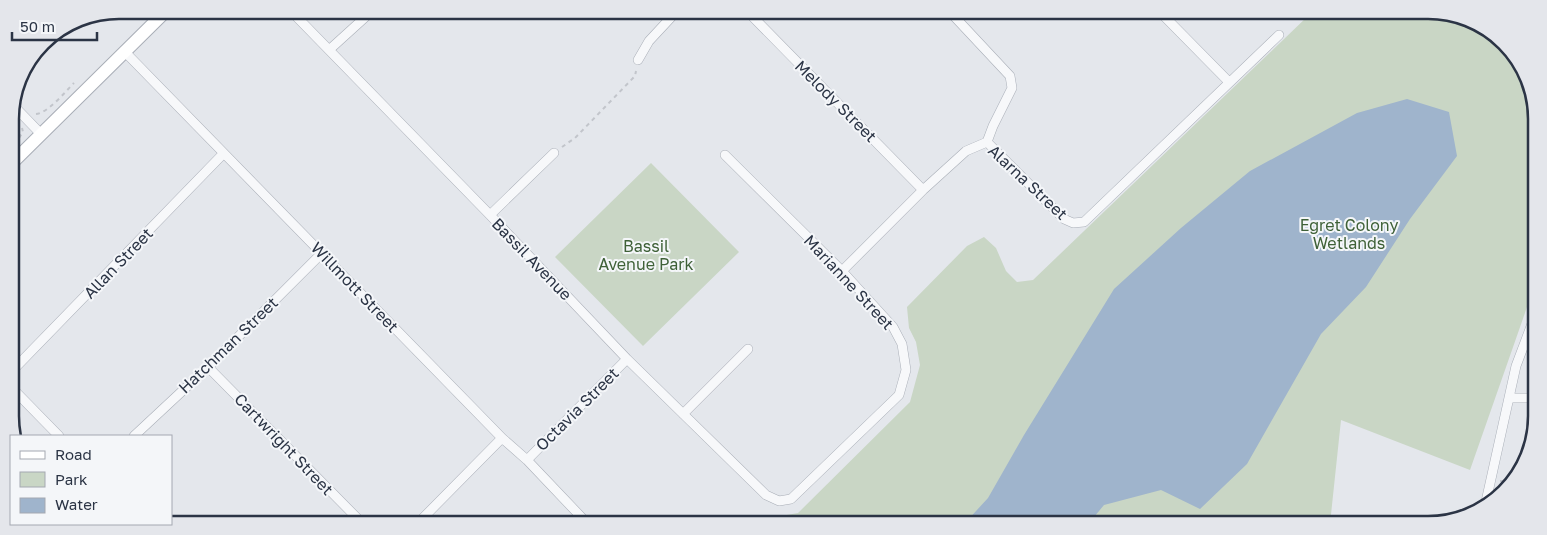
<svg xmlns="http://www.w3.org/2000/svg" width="1547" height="535" font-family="'Golos Text',sans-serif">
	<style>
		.green { fill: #c9d6c5 }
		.water { fill: #9fb4cc }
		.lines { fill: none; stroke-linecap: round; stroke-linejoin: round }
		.street-casing { stroke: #a9aeb7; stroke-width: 10 }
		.secondary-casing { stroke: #a9aeb7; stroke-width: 14 }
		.path { stroke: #c2c5cb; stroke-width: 2; stroke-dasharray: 4 4; stroke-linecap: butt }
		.street { stroke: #f7f8fa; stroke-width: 9 }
		.secondary { stroke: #fff; stroke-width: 12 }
		.labels { text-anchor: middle; stroke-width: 4; stroke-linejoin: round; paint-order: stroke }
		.street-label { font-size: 16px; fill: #2b3445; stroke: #f4f6f9 }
		.park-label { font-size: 16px; fill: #3f6138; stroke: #f4f6f9 }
		.rim { fill: none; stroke: #2b3445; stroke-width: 2.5 }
	</style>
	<rect width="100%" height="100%" fill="#e4e7ec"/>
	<path class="green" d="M1309 15 1463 16 1510 47 1536 104 1534 287 1470 470 1341 420 1330 524 770 522 781 516 798 513 910 402 920 365 916 342 909 328 907 307 967 246 984 237 996 248 1006 271 1017 282 1033 280Z
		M651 163 739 252 643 346 555 257Z"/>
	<path class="water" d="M1407 99 1449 112 1457 156 1410 219 1366 287 1321 334 1247 464 1200 509 1161 490 1104 505 1089 523H965L988 498 1024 435 1114 289 1181 228 1250 171 1357 113Z"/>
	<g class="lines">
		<defs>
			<path id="street" d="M291 11 490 215 627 359 766 495 779 501 791 499 899 395 906 370 902 344 893 327 842 271 725 155
				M499 12 501 13
				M749 13 923 190
				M952 14 1010 76 1012 88 993 126 987 142
				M1162 14 1229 82
				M329 50 372 11
				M125 52 502 438 527 460 585 521
				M638 60 649 41 676 12
				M12 104 41 134
				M490 215 554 153
				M842 271 923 190 966 151 987 142 1064 219 1073 223 1084 222 1279 35
				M208 367 359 520
				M12 371 223 154
				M12 388 59 436
				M1509 398H1532
				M683 414 748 349
				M134 436 208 367 322 253
				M527 460 627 359
				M1485 506 1516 366 1533 321
				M420 521 502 438"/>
			<path id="secondary" d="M11 164 167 10"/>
		</defs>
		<use href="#street" class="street-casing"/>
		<use href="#secondary" class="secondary-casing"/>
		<path class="path" d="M36 114C48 113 65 92 74 83
			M19 138 23 132 22 128
			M562 147 575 138 635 76 636 71
			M1500 481H1510"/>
		<use href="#street" class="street"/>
		<use href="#secondary" class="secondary"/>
	</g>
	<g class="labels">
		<g class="street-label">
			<text transform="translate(836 101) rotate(45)" y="6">Melody Street</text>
			<text transform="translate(1028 182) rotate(43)" y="6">Alarna Street</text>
			<text transform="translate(532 259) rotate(46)" y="6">Bassil Avenue</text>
			<text transform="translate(118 263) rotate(-46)" y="6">Allan Street</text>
			<text transform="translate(849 282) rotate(47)" y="6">Marianne Street</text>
			<text transform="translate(355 287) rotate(46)" y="6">Willmott Street</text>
			<text transform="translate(228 345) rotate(-44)" y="6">Hatchman Street</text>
			<text transform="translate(577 409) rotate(-45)" y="6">Octavia Street</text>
			<text transform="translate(284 444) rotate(46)" y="6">Cartwright Street</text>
		</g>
		<g class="park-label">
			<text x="1349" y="231">Egret Colony<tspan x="1349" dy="18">Wetlands</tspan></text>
			<text x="646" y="252">Bassil<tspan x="646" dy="18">Avenue Park</tspan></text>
		</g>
	</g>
	<path d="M0 0H1547V535H0ZM119 19H1428A100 100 0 0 1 1528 119V416A100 100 0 0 1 1428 516H119A100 100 0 0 1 19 416V119A100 100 0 0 1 119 19Z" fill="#e4e6eb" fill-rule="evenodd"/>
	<path class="rim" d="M119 19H1428A100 100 0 0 1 1528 119V416A100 100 0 0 1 1428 516H119A100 100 0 0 1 19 416V119A100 100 0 0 1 119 19Z"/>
	<rect x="10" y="435" width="162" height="90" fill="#f4f6f9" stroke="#a4a8b1"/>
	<rect x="20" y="451" width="25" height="8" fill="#ffffff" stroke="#a4a8b1"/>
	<text x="55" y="460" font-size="15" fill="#2b3445">Road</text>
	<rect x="20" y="472" width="25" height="15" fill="#c9d6c5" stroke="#a4a8b1"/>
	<text x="55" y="485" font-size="15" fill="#2b3445">Park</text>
	<rect x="20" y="498" width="25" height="15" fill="#9fb4cc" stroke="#a4a8b1"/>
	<text x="55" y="510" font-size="15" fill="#2b3445">Water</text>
	<path d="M12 32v8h85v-8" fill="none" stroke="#2b3445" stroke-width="2.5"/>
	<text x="20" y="32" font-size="15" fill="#2b3445" stroke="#f4f6f9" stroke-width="4" paint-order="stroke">50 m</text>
</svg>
